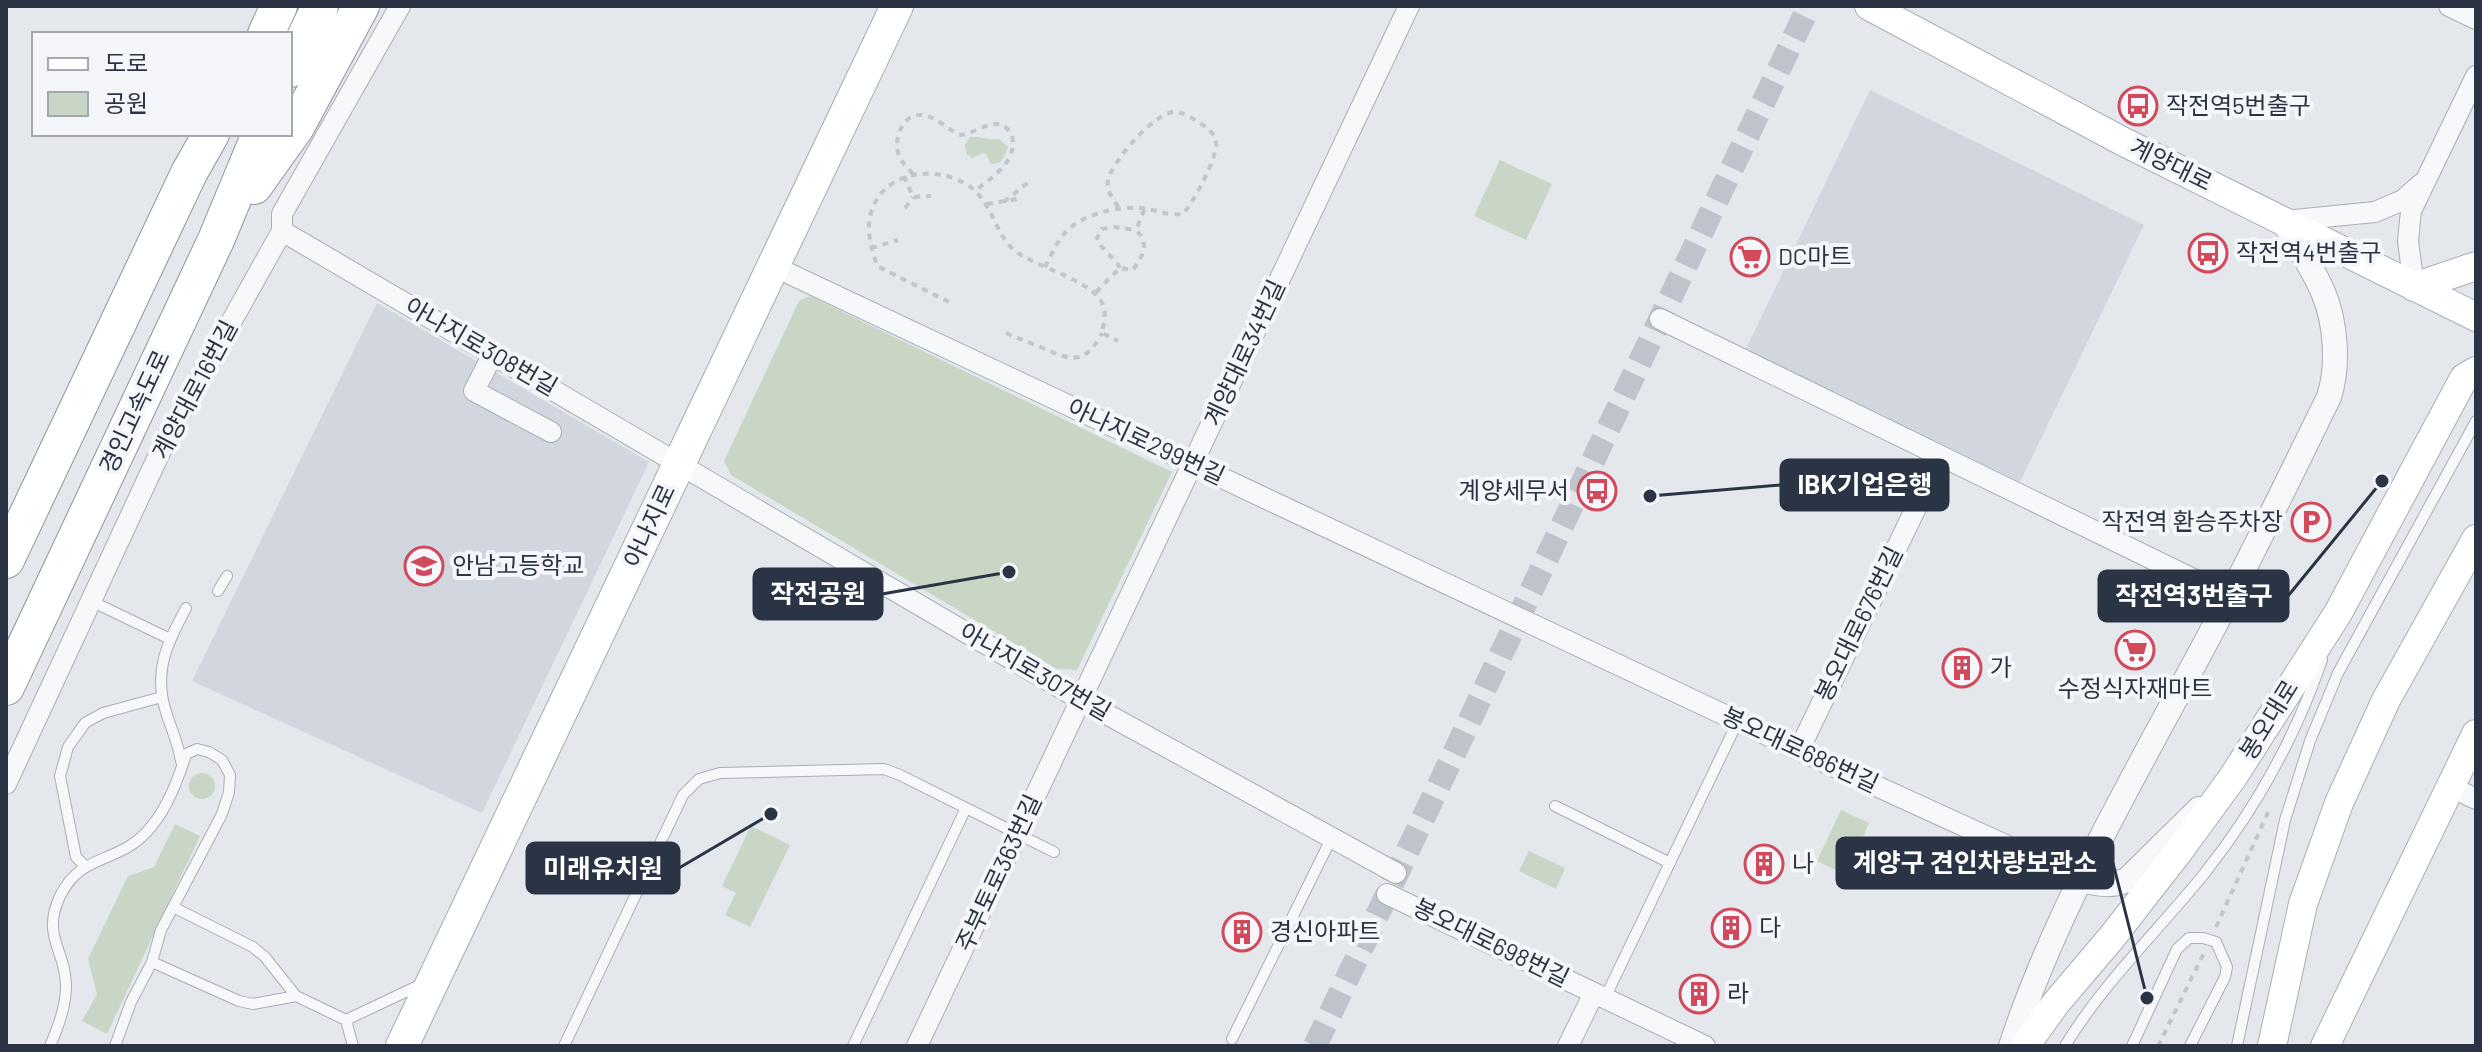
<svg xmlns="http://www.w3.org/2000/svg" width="2482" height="1052" font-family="Barlow,'Noto Sans KR',sans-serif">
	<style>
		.built { fill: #d2d6de }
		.green { fill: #c9d6c5 }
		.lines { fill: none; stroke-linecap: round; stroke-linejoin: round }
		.tertiary-tunnel { stroke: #bfc3cb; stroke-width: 24; stroke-dasharray: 24 12; stroke-linecap: butt }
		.service-casing { stroke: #a9aeb7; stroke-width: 12 }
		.minor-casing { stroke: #a9aeb7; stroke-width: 22 }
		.tertiary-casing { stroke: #a9aeb7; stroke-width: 26 }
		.secondary-casing { stroke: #a9aeb7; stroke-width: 30 }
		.primary-casing { stroke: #a3abb8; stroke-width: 34 }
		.motorway-casing { stroke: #8b94a3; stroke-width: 38 }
		.path { stroke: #c2c5cb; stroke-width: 4; stroke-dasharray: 6 6; stroke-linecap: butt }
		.service { stroke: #f7f8fa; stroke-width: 10 }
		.minor { stroke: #f7f8fa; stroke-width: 20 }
		.tertiary { stroke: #f7f8fa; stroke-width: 24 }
		.secondary { stroke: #fff; stroke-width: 28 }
		.primary { stroke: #fff; stroke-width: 32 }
		.motorway { stroke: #fff; stroke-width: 36 }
		.labels { text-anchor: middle; stroke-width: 8; stroke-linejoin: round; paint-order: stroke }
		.poi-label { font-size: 24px; fill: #2b3445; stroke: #f4f6f9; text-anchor: start }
		.street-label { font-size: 24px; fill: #2b3445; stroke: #f4f6f9 }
		.leader { fill: none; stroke: #2b3445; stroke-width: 3 }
		.callout-dot { fill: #2b3445; stroke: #f4f6f9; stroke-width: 3 }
		.callout { fill: #2b3445; stroke: #2b3445; stroke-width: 3 }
		.callout-label { font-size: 26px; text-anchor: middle; font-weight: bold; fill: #fff }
	</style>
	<rect width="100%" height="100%" fill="#e4e7ec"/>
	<path class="built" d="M1870 90 2144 225 2020 482 1746 349Z
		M377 303 649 462 482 813 192 681Z"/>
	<path class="green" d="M970 137C980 136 989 141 999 139L1008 147C1004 157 1001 167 990 163L987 155 983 153 972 158 967 155 965 145Z
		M1500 160 1552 184 1526 240 1474 216Z
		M810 296 1172 472 1077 670 1057 669 731 475 724 461 799 301Z
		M189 786a13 13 0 1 1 26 0a13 13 0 1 1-26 0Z
		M1841 810 1869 823 1846 875 1817 861Z
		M175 824 200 836 107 1034 82 1021 97 994 88 959 128 876 154 867Z
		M751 826 790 845 750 927 725 915 736 893 722 886Z
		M1529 851 1565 868 1556 889 1519 871Z"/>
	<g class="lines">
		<path class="tertiary-tunnel" d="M1315 1046 1809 6"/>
		<defs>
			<path id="service" d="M218 591 227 576
				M91 601 170 639
				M181 761C178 743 171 728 166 712 153 671 167 644 186 608
				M1555 806 1670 863
				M86 867 76 857 60 776 68 747 85 723 103 713 162 697
				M173 907 253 947 265 957 296 996 346 1020
				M152 962 239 1001 253 1004 296 996
				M1605 998 1738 721
				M1232 1039 1332 837
				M50 1046C58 1027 66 1007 66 986 66 950 41 937 60 896 77 862 100 863 128 847 160 828 176 787 186 754L197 749 209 752 222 760 230 775 229 792 222 814 161 930 152 962 131 1002 115 1046
				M353 1046 346 1020 422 984
				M564 1046 683 795 699 779 720 773 884 769 900 775 1054 852
				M853 1046 966 808
				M2065 1046C2103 983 2158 931 2204 874 2255 810 2295 738 2322 660
				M2132 1046 2177 949 2189 938H2203L2216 942 2227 967 2225 977 2190 1046
				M2237 1046 2285 820 2310 741 2338 673 2476 421"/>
			<path id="minor" d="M2449 6 2476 19
				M2283 221 2375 212 2403 200 2421 184
				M282 231 1081 700 1396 873
				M773 266 1839 769 2082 880
				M2414 287 2408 241 2411 211 2476 76
				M1660 319 2230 597
				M493 354 474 391 551 432
				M1799 750 1941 456
				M6 784 168 435 282 231V214L400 6
				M2449 786 2476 799
				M1387 894 1705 1046
				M917 1046 1409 6
				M1568 1046 1594 993"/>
			<path id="tertiary" d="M2082 880C2098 884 2111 887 2127 880L2199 809
				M2011 1046C2062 892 2152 747 2226 604 2262 535 2295 466 2329 397 2339 366 2336 322 2323 292 2313 268 2296 244 2283 221"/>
			<path id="secondary" d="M1869 6 2122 141 2476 317
				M2414 287 2476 266
				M2025 1046 2056 1003 2112 937 2179 851 2233 777 2338 613 2464 378 2476 371
				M2272 1046 2303 904 2339 803 2386 700 2476 539
				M2325 1046 2476 734"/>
			<path id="primary" d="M402 1046 897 6"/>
			<path id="motorway" d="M266 34 279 6
				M290 69 320 6
				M254 186 296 127 361 6
				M6 560 189 173 211 134
				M6 687 216 240 260 134"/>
		</defs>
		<use href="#service" class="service-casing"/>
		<use href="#minor" class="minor-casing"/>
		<use href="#tertiary" class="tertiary-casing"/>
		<use href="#secondary" class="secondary-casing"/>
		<use href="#primary" class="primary-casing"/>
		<use href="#motorway" class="motorway-casing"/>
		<path class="path" d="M913 174C907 167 901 162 898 153 894 137 903 114 921 115 937 116 947 130 961 135 980 132 998 112 1012 135 1018 162 993 176 975 191
			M904 176 913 197 931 196
			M1004 202 1031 180
			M987 204 1017 199
			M905 208 913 197
			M871 248 898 240
			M1045 267C1051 256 1056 243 1064 234 1079 215 1117 206 1140 208 1155 209 1166 216 1183 214 1193 203 1218 157 1216 143 1215 132 1205 126 1196 121 1190 116 1182 112 1174 112 1154 113 1112 161 1108 181 1106 191 1114 200 1119 208
			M1120 268C1114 257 1101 250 1097 238L1102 229 1114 227 1136 230
			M1096 292 1120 268 1133 270C1143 256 1150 243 1136 230L1145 208
			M949 302 877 266C873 252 868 238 869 224 872 189 902 171 934 174 947 175 963 180 973 189 993 206 995 233 1014 250 1035 268 1100 281 1104 309 1106 317 1103 326 1102 333L1118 341
			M1006 333C1018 338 1030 343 1043 348 1072 361 1085 365 1102 333
			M2216 927 2270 808
			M2158 1046 2204 953"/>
		<use href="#service" class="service"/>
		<use href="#minor" class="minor"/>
		<use href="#tertiary" class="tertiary"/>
		<use href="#secondary" class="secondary"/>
		<use href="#primary" class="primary"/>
		<use href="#motorway" class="motorway"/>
	</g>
	<defs>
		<symbol id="bus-ring" viewBox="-11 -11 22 22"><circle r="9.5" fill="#f4f6f9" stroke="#d1495b" stroke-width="1.5"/><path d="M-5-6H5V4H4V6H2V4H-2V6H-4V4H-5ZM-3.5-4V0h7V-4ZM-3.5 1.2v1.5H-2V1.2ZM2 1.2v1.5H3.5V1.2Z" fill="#d1495b"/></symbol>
		<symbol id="supermarket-ring" viewBox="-11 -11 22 22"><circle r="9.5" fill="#f4f6f9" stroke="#d1495b" stroke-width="1.5"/><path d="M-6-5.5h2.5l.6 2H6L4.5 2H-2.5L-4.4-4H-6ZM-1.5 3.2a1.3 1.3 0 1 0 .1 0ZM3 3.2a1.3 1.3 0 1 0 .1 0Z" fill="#d1495b"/></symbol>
		<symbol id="parking-ring" viewBox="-11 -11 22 22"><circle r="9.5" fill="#f4f6f9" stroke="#d1495b" stroke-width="1.5"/><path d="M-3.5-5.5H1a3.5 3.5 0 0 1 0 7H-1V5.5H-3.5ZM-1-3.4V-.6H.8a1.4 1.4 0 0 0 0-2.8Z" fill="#d1495b"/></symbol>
		<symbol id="school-ring" viewBox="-11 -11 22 22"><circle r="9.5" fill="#f4f6f9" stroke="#d1495b" stroke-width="1.5"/><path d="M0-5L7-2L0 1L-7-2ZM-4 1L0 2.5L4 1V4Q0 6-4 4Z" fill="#d1495b"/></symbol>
		<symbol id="building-ring" viewBox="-11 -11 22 22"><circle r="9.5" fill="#f4f6f9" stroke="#d1495b" stroke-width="1.5"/><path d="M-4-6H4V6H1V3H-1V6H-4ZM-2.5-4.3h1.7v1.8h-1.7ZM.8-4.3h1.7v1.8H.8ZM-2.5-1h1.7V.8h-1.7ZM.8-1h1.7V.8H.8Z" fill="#d1495b"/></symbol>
	</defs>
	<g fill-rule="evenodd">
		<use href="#bus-ring" x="2116" y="84" width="44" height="44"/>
		<use href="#bus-ring" x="2186" y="231" width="44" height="44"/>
		<use href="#supermarket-ring" x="1728" y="235" width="44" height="44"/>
		<use href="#bus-ring" x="1575" y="469" width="44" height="44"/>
		<use href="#parking-ring" x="2289" y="500" width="44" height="44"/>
		<use href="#school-ring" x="402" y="544" width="44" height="44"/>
		<use href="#supermarket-ring" x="2113" y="628" width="44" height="44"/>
		<use href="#building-ring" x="1940" y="646" width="44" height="44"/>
		<use href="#building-ring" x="1742" y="842" width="44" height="44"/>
		<use href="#building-ring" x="1709" y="906" width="44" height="44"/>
		<use href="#building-ring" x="1220" y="910" width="44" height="44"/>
		<use href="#building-ring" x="1677" y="972" width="44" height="44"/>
	</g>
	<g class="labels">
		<g class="poi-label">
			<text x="2166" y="114">작전역5번출구</text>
			<text x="2236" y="261">작전역4번출구</text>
			<text x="1778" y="265">DC마트</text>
			<text x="1569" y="499" text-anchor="end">계양세무서</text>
			<text x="2283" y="530" text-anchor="end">작전역 환승주차장</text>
			<text x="452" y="574">안남고등학교</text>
			<text x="1990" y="676">가</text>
			<text x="2135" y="697" text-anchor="middle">수정식자재마트</text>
			<text x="1792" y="872">나</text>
			<text x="1759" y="936">다</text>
			<text x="1270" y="940">경신아파트</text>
			<text x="1727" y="1002">라</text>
		</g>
		<g class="street-label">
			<text transform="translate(2171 165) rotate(26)" y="8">계양대로</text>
			<text transform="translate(481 347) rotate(30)" y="8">아나지로308번길</text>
			<text transform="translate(1245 353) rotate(-65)" y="8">계양대로34번길</text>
			<text transform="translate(195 390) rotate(-62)" y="8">계양대로16번길</text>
			<text transform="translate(135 412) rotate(-65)" y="8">경인고속도로</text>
			<text transform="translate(1146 442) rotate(25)" y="8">아나지로299번길</text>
			<text transform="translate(650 526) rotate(-65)" y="8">아나지로</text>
			<text transform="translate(1859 624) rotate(-64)" y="8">봉오대로676번길</text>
			<text transform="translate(1035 672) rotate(30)" y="8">아나지로307번길</text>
			<text transform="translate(2269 720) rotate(-58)" y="8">봉오대로</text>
			<text transform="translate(1800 750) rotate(25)" y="8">봉오대로686번길</text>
			<text transform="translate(999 873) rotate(-65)" y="8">주부토로363번길</text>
			<text transform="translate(1491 943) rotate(26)" y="8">봉오대로698번길</text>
		</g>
	</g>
	<path class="leader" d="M1650 496L1781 485M1009 572L882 594M2382 481L2288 596M2147 998L2113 863M771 814L679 868"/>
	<g class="callout-dot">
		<circle cx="1650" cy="496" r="8"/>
		<circle cx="1009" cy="572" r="8"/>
		<circle cx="2382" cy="481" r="8"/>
		<circle cx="2147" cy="998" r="8"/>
		<circle cx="771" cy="814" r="8"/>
	</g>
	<g class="callout">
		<rect x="1781" y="460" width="167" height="50" rx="8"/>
		<rect x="754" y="569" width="128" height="50" rx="8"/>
		<rect x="2099" y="571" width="189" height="50" rx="8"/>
		<rect x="1837" y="838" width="276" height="50" rx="8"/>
		<rect x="527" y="843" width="152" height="50" rx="8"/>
	</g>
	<g class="callout-label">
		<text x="1865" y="494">IBK기업은행</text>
		<text x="818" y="603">작전공원</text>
		<text x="2194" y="605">작전역3번출구</text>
		<text x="1975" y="872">계양구 견인차량보관소</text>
		<text x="603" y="878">미래유치원</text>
	</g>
	<rect width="2482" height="1052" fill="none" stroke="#2b3445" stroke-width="16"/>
	<rect x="32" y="32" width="260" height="104" fill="#f4f6f9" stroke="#a4a8b1" stroke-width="2"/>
	<rect x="48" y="58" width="40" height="12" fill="#ffffff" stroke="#a4a8b1" stroke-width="2"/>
	<text x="104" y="72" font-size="24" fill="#2b3445">도로</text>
	<rect x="48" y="92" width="40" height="24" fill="#c9d6c5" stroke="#a4a8b1" stroke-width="2"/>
	<text x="104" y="112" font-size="24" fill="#2b3445">공원</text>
</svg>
